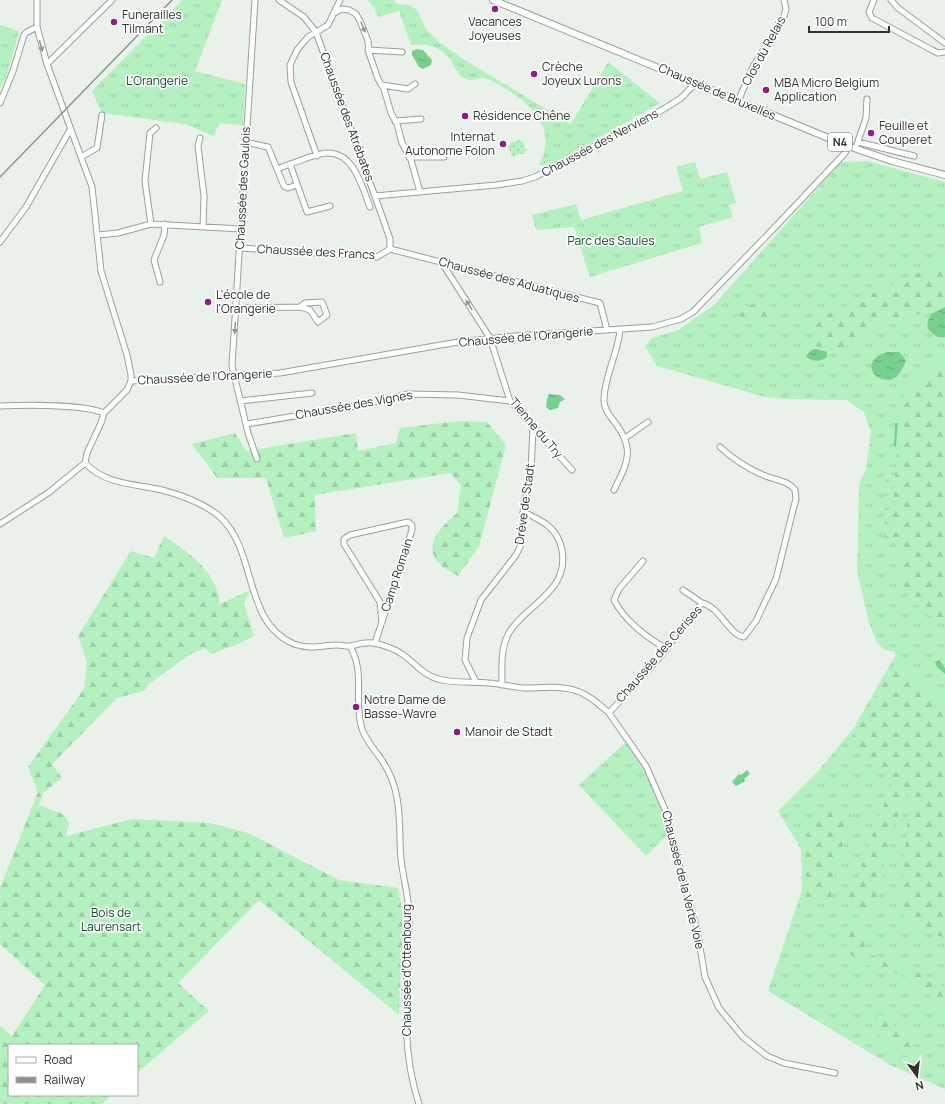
<svg xmlns="http://www.w3.org/2000/svg" width="945" height="1104" font-family="Manrope,sans-serif">
	<style>
		.grass { fill: url(#grass-tufts) }
		.forest { fill: url(#forest-firs) }
		.wetland { fill: url(#wetland-marsh) }
		.garden { fill: url(#garden-dots) }
		.water { fill: url(#water-ripples) }
		.lines { fill: none; stroke-linecap: round; stroke-linejoin: round }
		.minor-casing { stroke: #9aa09b; stroke-width: 7 }
		.major-casing { stroke: #9aa09b; stroke-width: 8 }
		.minor { stroke: #fff; stroke-width: 5 }
		.major { stroke: #fff; stroke-width: 6 }
		.rail { stroke: #8d928e; stroke-width: 1.5 }
		.oneway { fill: #969897 }
		.poi-dot { fill: #8a2085; stroke: #fff; stroke-width: 1.5 }
		.labels { text-anchor: middle; stroke-width: 3.5; stroke-linejoin: round; paint-order: stroke }
		.shield { fill: #fff; stroke: #6d6f6d; stroke-width: 1 }
		.shield-label { font-size: 11px; font-weight: bold; fill: #2e312f }
		.poi-label { font-size: 12px; fill: #2e312f; stroke: #fff; text-anchor: start }
		.street-label { font-size: 12px; fill: #2e312f; stroke: #fff }
		.park-label { font-size: 12px; fill: #0a4e23; stroke: #fff }
	</style>
	<defs>
		<pattern id="grass-tufts" width="24" height="20" patternUnits="userSpaceOnUse"><rect width="24" height="20" fill="#b5f0c0"/><path d="M3 7l-1-3M5 7V3M7 7l1-3M15 17l-1-3M17 17v-4M19 17l1-3" fill="none" stroke="#9ccea5"/></pattern>
		<pattern id="forest-firs" width="22" height="20" patternUnits="userSpaceOnUse"><rect width="22" height="20" fill="#b5f0c0"/><path d="M5 1l3.5 6h-7zM16 11l3.5 6h-7z" fill="#9ccea5"/></pattern>
		<pattern id="wetland-marsh" width="20" height="14" patternUnits="userSpaceOnUse"><rect width="20" height="14" fill="#b5f0c0"/><path d="M1 5h8M5 5V1M11 12h8M15 12V8" fill="none" stroke="#9ccea5"/></pattern>
		<pattern id="garden-dots" width="8" height="8" patternUnits="userSpaceOnUse"><rect width="8" height="8" fill="#b5f0c0"/><path d="M2 2h.1M6 6h.1" fill="none" stroke="#9ccea5" stroke-width="1.8" stroke-linecap="round"/></pattern>
		<pattern id="water-ripples" width="26" height="14" patternUnits="userSpaceOnUse"><rect width="26" height="14" fill="#77d08d"/><path d="M2 4q2-2 4 0t4 0M15 11q2-2 4 0t4 0" fill="none" stroke="#62a974"/></pattern>
	</defs>
	<rect width="100%" height="100%" fill="#eaf1eb"/>
	<path class="grass" d="M182 0H222L195 71 245 84 243 125 219 123 214 136 185 124 102 113 92 91Z
		M368 0H394L397 4 409 5 417 10 426 29 439 42 463 59 571 124 608 62 660 103 546 168 539 164C558 132 533 105 506 89 500 86 494 81 487 79 479 76 471 83 464 78 458 75 456 69 453 64 444 48 429 43 411 45L399 11 378 17 374 8Z
		M0 25 19 31 7 76 0 88Z
		M867 161 945 182V1089L890 1065 768 991 802 890 801 849 778 811 819 770 853 729 895 656V652L883 649 876 641 869 622 857 571 859 484 866 469 871 432 864 412 846 400 784 399 765 397 657 366 645 346 652 338 678 330 714 305 841 162Z
		M695 162 700 179 727 172 736 203 729 205 733 217 699 227 702 243 590 277 574 227 536 230 532 215 576 204 581 220 683 191 676 167Z
		M627 741C648 772 658 797 671 831L646 856 579 785Z"/>
	<path class="forest" d="M945 261V306L912 316 883 319 878 328 841 348 827 352 816 349 811 350 815 320Z
		M753 304 771 306 779 315 773 323C762 326 750 321 740 316L743 308Z
		M945 361V620L930 616 911 599 903 588 900 577 898 551 892 536 895 475 903 398 907 388 919 381 933 366Z
		M459 421 487 422 506 445 479 546 458 576C452 572 442 568 438 562 422 543 444 525 457 513L461 485 450 473 315 495 316 531 284 538 266 478H217L192 444 235 433 246 451 356 433 358 451 396 443 400 428Z
		M164 536C190 554 216 570 220 604L250 590 244 604 254 636 240 643 211 654 205 648 192 653 149 684 144 691 117 698 52 764 62 778 43 793 39 805 63 814 69 823 66 836 132 819 210 823 248 833 339 880 398 888 403 916 399 1015 259 900 178 983 209 1011 137 1073V1045H9V1095H112L102 1104H0V1026L12 1036 45 985 0 944V888L38 792 28 767 84 689 87 662 78 636 131 551 154 558Z
		M897 660 945 704V938L914 927 903 918 901 895 907 826 914 790 908 789 885 854 878 901 869 920 857 916 846 902 857 882 864 858 894 778C880 764 863 756 847 745Z
		M841 807 849 808 851 815 848 826 843 834 841 859 837 867 831 897 807 898C808 887 804 843 806 836 812 822 827 810 841 807Z
		M846 926 861 931 865 937 864 952 935 979 945 988V1014L935 1006 928 992 912 985 905 975 875 969 851 955 842 939Z
		M881 1015 888 1019 898 1029 916 1037 910 1055 904 1056C890 1047 873 1036 871 1018Z"/>
	<path class="wetland" d="M893 470 895 475 891 542 884 546 886 474Z"/>
	<path class="garden" d="M519 139 523 142 526 151 524 154H518L514 157 510 154 511 152 508 147 512 141 515 142Z"/>
	<path class="water" d="M417 49 423 50 432 60 431 65 423 69 419 67 412 55V51Z
		M945 307V337H938C926 330 925 326 931 314Z
		M816 349 827 352V357C819 362 814 362 806 357L811 350Z
		M887 352H899L906 360C901 375 893 386 876 376 865 365 875 356 887 352Z
		M549 394 560 395 565 399 560 402 558 408 550 410 546 407 547 399Z
		M895 423H898L896 446H894Z
		M939 660 945 668V674L937 667 935 662Z
		M747 770 750 774 744 779 745 781 736 786 732 782 739 774 741 775Z"/>
	<g class="lines">
		<defs>
			<path id="minor" d="M37 0V27L47 64 92 187 101 271 127 355 131 375V381L127 390 104 413 101 423 87 453 85 463C104 484 135 484 162 490 181 495 203 503 219 516 258 550 242 622 294 644 310 650 323 645 338 645 342 645 347 647 351 646 359 644 364 642 373 643 381 644 395 649 402 654 415 663 423 675 438 679 455 684 473 681 489 683 501 684 512 687 524 688 541 688 561 685 577 691 589 695 600 705 609 713L646 766 667 814 684 884 697 929 705 977 719 1008 743 1037 767 1056 784 1063 835 1073
				M255 0 232 366 248 433 257 459
				M279 0 304 17 316 32 382 216 390 239V249
				M874 0 869 12 872 18 932 50 938 53 945 52
				M891 0 898 8 945 43
				M334 13 342 9 349 10 356 14 360 21 368 41 369 53 378 79 384 89 391 113 397 124 402 143 411 160 420 192
				M368 50 402 52
				M47 64 112 0
				M382 85 408 89 415 84
				M738 101 754 65 783 19 786 9 784 0
				M0 103 13 71 24 35 27 32 37 27
				M395 121 421 119
				M200 138 198 146 204 196 203 227
				M245 142 268 147 277 169
				M858 142 914 156
				M857 144 866 118 867 99
				M317 156 291 82 290 65 297 50 308 37 328 25 340 0
				M81 157 97 148 102 115
				M409 157H444
				M290 164C301 161 314 154 326 153 354 151 362 187 370 207
				M297 185 288 188 284 186 277 169 290 164 307 212 330 206
				M375 196 496 185 522 181 535 177 657 113 680 99 696 83
				M151 224 145 181 150 133 156 128
				M98 235 118 233 151 224 241 229
				M0 242 26 207 70 130
				M240 248 377 257 390 249
				M390 249 600 303 607 330
				M444 262V266L490 338 510 401 572 470
				M160 282 154 260 164 235 165 224
				M236 308 300 307 305 303 322 302 327 315 318 322 310 310 300 307
				M131 381 280 373 458 342 515 336 652 327 681 319 693 312 777 225 845 153 848 146
				M240 401 312 393
				M0 406C25 405 82 404 104 413
				M247 424 361 405 409 394 458 395 510 401
				M625 438 648 422
				M614 490C629 460 635 448 613 420 608 414 603 406 604 398 605 375 618 353 620 330
				M0 524 48 493 85 463
				M643 561 619 589 614 600C624 620 647 638 667 649
				M683 590 702 603
				M375 643 412 530V525L408 522 350 535 344 539V544L380 602 382 622
				M350 646C366 674 353 700 362 729 366 741 376 751 383 762 390 773 395 786 397 798 401 818 399 839 401 859 403 878 409 896 409 915 409 980 398 1041 419 1104
				M476 682 465 660 467 638 481 600 516 555 521 545 523 512 531 471 533 426
				M502 685C502 666 500 647 510 631 529 603 569 591 562 550 558 528 542 520 523 512
				M609 713 659 658 702 603C720 607 729 635 744 637L756 621 776 579 793 510 796 499 795 490C788 480 774 480 763 475 749 469 732 458 720 447"/>
			<path id="major" d="M493 0 848 146 892 161 945 175"/>
		</defs>
		<use href="#minor" class="minor-casing"/>
		<use href="#major" class="major-casing"/>
		<use href="#minor" class="minor"/>
		<use href="#major" class="major"/>
		<path class="rail" d="M0 177 172 0"/>
	</g>
	<defs><path id="oneway-solid" d="M-6-.8H1V-3.2L6.5 0L1 3.2V.8H-6Z"/></defs>
	<g class="oneway">
		<use href="#oneway-solid" transform="translate(363 27) rotate(68)"/>
		<use href="#oneway-solid" transform="translate(41 46) rotate(74)"/>
		<use href="#oneway-solid" transform="translate(469 305) rotate(-123)"/>
		<use href="#oneway-solid" transform="translate(235 328) rotate(93)"/>
	</g>
	<g class="poi-dot">
		<circle cx="495" cy="9" r="4"/>
		<circle cx="114" cy="22" r="4"/>
		<circle cx="534" cy="74" r="4"/>
		<circle cx="766" cy="90" r="4"/>
		<circle cx="465" cy="116" r="4"/>
		<circle cx="871" cy="133" r="4"/>
		<circle cx="503" cy="144" r="4"/>
		<circle cx="208" cy="302" r="4"/>
		<circle cx="356" cy="707" r="4"/>
		<circle cx="457" cy="732" r="4"/>
	</g>
	<g class="labels">
		<rect class="shield" x="828" y="133" width="24" height="18" rx="3"/>
		<g class="shield-label">
			<text x="840" y="146">N4</text>
		</g>
		<g class="poi-label">
			<text x="122" y="19">Funerailles<tspan x="122" dy="14">Tilmant</tspan></text>
			<text x="495" y="26" text-anchor="middle">Vacances<tspan x="495" dy="14">Joyeuses</tspan></text>
			<text x="542" y="71">Crèche<tspan x="542" dy="14">Joyeux Lurons</tspan></text>
			<text x="774" y="87">MBA Micro Belgium<tspan x="774" dy="14">Application</tspan></text>
			<text x="473" y="120">Résidence Chêne</text>
			<text x="879" y="130">Feuille et<tspan x="879" dy="14">Couperet</tspan></text>
			<text x="495" y="141" text-anchor="end">Internat<tspan x="495" dy="14">Autonome Folon</tspan></text>
			<text x="216" y="299">L'école de<tspan x="216" dy="14">l'Orangerie</tspan></text>
			<text x="364" y="704">Notre Dame de<tspan x="364" dy="14">Basse-Wavre</tspan></text>
			<text x="465" y="736">Manoir de Stadt</text>
		</g>
		<g class="street-label">
			<text transform="translate(764 51) rotate(-61)" y="4">Clos du Relais</text>
			<text transform="translate(717 92) rotate(23)" y="4">Chaussée de Bruxelles</text>
			<text transform="translate(347 117) rotate(70)" y="4">Chaussée des Atrébates</text>
			<text transform="translate(600 143) rotate(-28)" y="4">Chaussée des Nerviens</text>
			<text transform="translate(243 188) rotate(-87)" y="4">Chaussée des Gaulois</text>
			<text transform="translate(316 252) rotate(3)" y="4">Chaussée des Francs</text>
			<text transform="translate(509 280) rotate(15)" y="4">Chaussée des Aduatiques</text>
			<text transform="translate(526 337) rotate(-5)" y="4">Chaussée de l'Orangerie</text>
			<text transform="translate(205 377) rotate(-3)" y="4">Chaussée de l'Orangerie</text>
			<text transform="translate(354 405) rotate(-10)" y="4">Chaussée des Vignes</text>
			<text transform="translate(536 428) rotate(50)" y="4">Tienne du Try</text>
			<text transform="translate(525 504) rotate(-82)" y="4">Drève de Stadt</text>
			<text transform="translate(397 575) rotate(-72)" y="4">Camp Romain</text>
			<text transform="translate(659 654) rotate(-49)" y="4">Chaussée des Cerises</text>
			<text transform="translate(683 880) rotate(76)" y="4">Chaussée de la Verte Voie</text>
			<text transform="translate(407 970) rotate(-90)" y="4">Chaussée d'Ottenbourg</text>
		</g>
		<g class="park-label">
			<text x="157" y="85">L'Orangerie</text>
			<text x="611" y="245">Parc des Saules</text>
			<text x="111" y="917">Bois de<tspan x="111" dy="14">Laurensart</tspan></text>
		</g>
	</g>
	<rect x="8" y="1044" width="130" height="52" fill="#ffffff" stroke="#abadac"/>
	<rect x="16" y="1057" width="20" height="6" fill="#ffffff" stroke="#abadac"/>
	<text x="44" y="1064" font-size="12" fill="#2e312f">Road</text>
	<rect x="16" y="1077" width="20" height="6" fill="#8d928e" stroke="#abadac"/>
	<text x="44" y="1084" font-size="12" fill="#2e312f">Railway</text>
	<g transform="translate(917 1076) rotate(165)" stroke="#ffffff" stroke-width="3" paint-order="stroke">
	<path d="M0-3L7 15L0 10L-7 15Z" fill="#2e312f"/>
	<text y="-6" font-size="11" font-weight="bold" text-anchor="middle" fill="#2e312f">N</text>
	</g>
	<path d="M809 26v6h80v-6" fill="none" stroke="#2e312f" stroke-width="2"/>
	<text x="815" y="26" font-size="12" fill="#2e312f" stroke="#ffffff" stroke-width="3" paint-order="stroke">100 m</text>
</svg>
